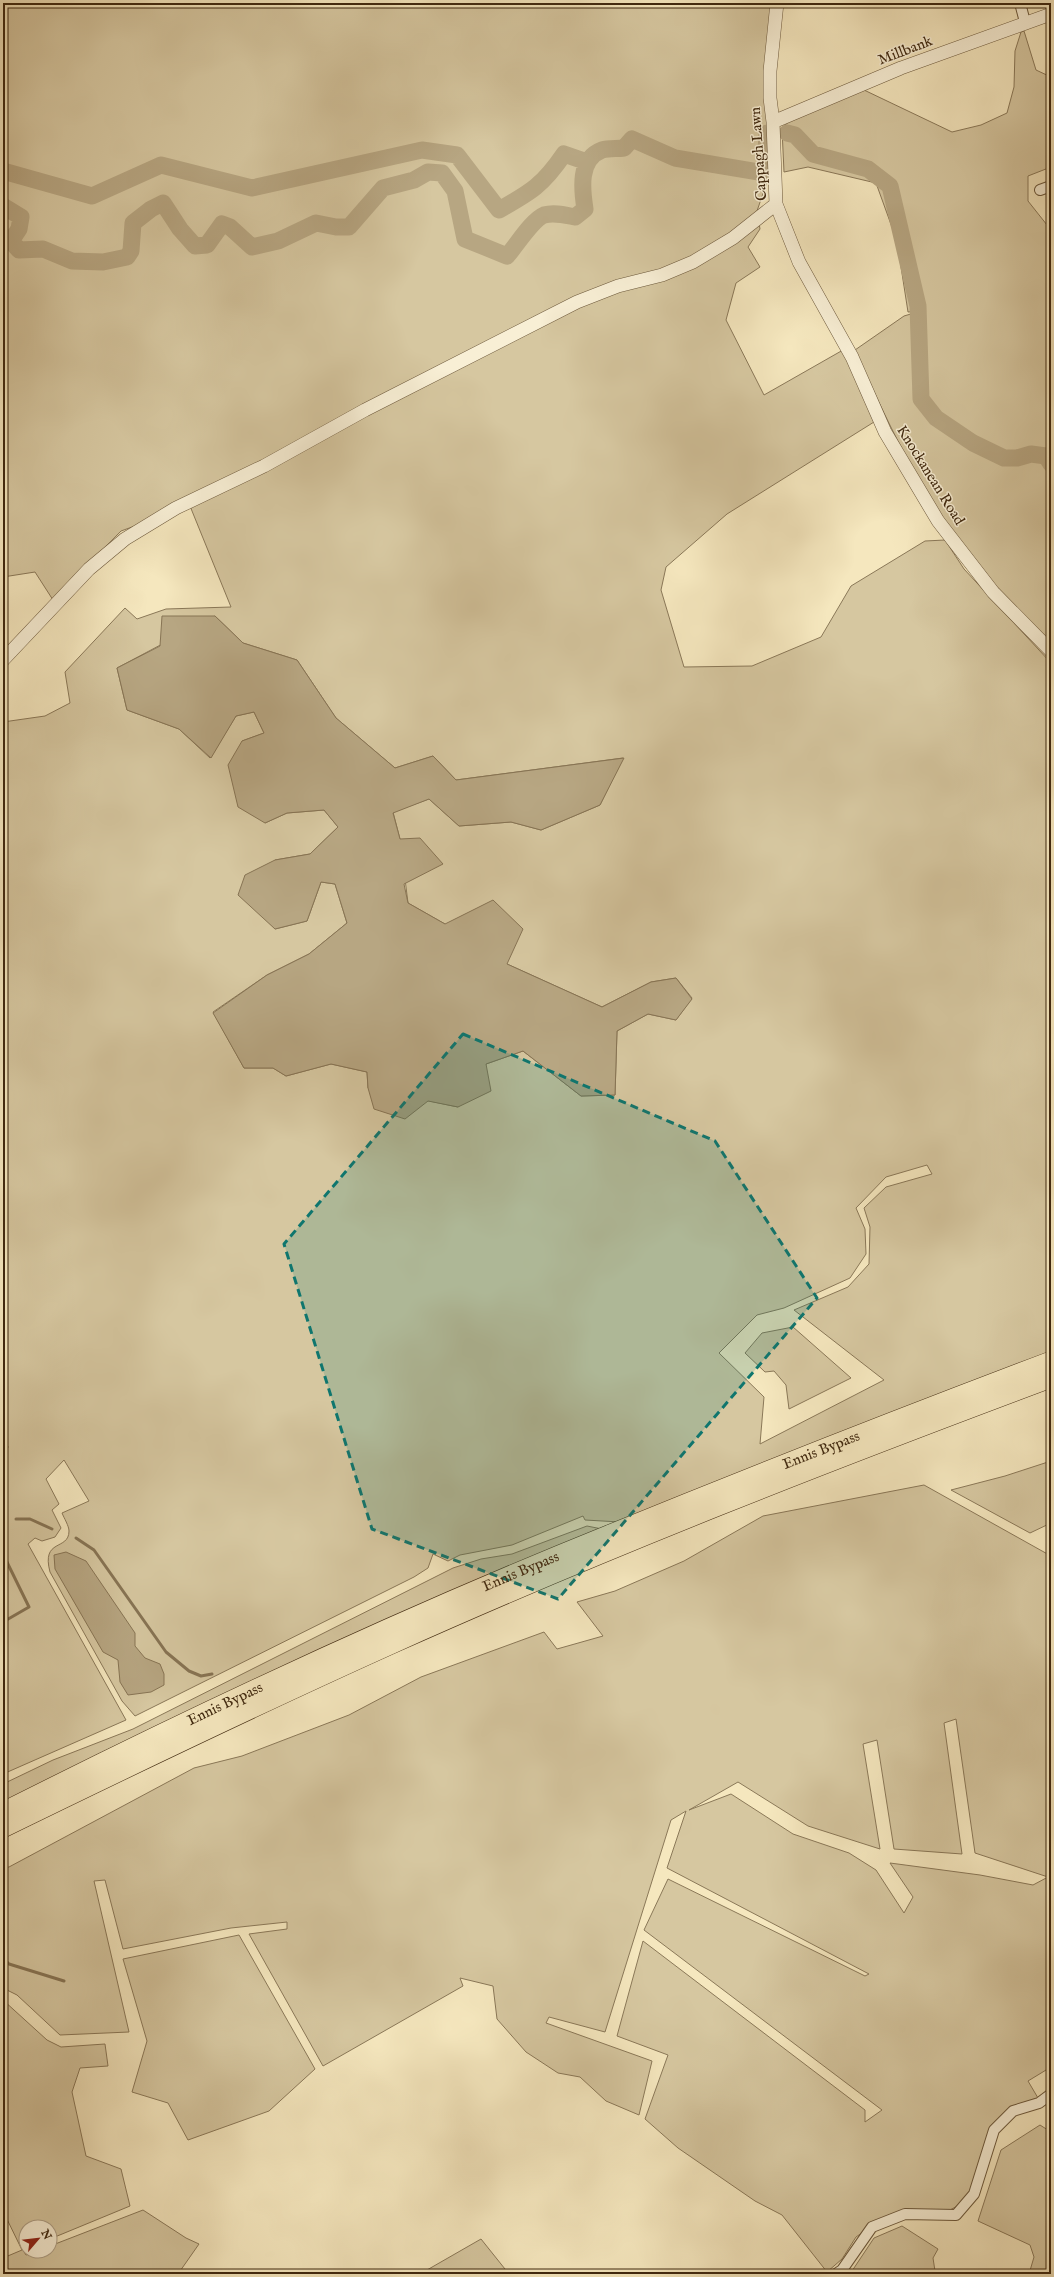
<svg xmlns="http://www.w3.org/2000/svg" width="1054" height="2277" font-family="'IM FELL English',serif">
	<style>
		.green { fill: #d6c7a0; stroke: #8a7858; fill-rule: evenodd }
		.water { fill: #b7a682; stroke: #877454 }
		.lines { fill: none; stroke-linecap: round; stroke-linejoin: round }
		.stream { stroke: #877454; stroke-width: 3 }
		.river { stroke: #b7a682; stroke-width: 17 }
		.minor-casing { stroke: #6c583b; stroke-width: 12 }
		.tertiary-casing { stroke: #6c583b; stroke-width: 14 }
		.motorway-casing { stroke: #3f280f; stroke-width: 20 }
		.minor { stroke: #f8efd5; stroke-width: 10 }
		.tertiary { stroke: #f8efd5; stroke-width: 13 }
		.motorway { stroke: #f5e7be; stroke-width: 19 }
		.marked { fill: #0f766e; fill-opacity: 0.2; stroke: #0f766e; stroke-width: 3; stroke-dasharray: 8 5; stroke-linejoin: round }
		.labels { text-anchor: middle; stroke-width: 3; stroke-linejoin: round; paint-order: stroke }
		.street-label { font-size: 15px; fill: #3f280f; stroke: #f8efd5 }
	</style>
	<rect width="100%" height="100%" fill="#f5e7be"/>
	<filter id="stains"><feTurbulence type="fractalNoise" baseFrequency=".005" numOctaves="4"/><feColorMatrix values="0 0 0 0 .2 0 0 0 0 .09 0 0 0 0 .02 0 0 0 .5 -.17"/></filter>
	<radialGradient id="worn" r=".72"><stop offset=".6" stop-color="#630" stop-opacity="0"/><stop offset="1" stop-color="#630" stop-opacity=".3"/></radialGradient>
	<path class="green" d="M3 3H772L771 136 768 179 757 211 760 229 748 247 760 267 736 283 726 320 764 395 843 350 874 422 727 514 666 567 661 590 684 667 752 666 821 637 851 586 925 541 945 540 964 569 1051 663V1354L620 1522 585 1520 583 1516 512 1545 460 1555 448 1561 433 1554 428 1568 414 1577 135 1716 122 1701 50 1572C41 1538 69 1551 69 1531 69 1526 64 1518 62 1513L89 1501 64 1460 46 1479 59 1504 52 1510 61 1528 55 1537 42 1541 35 1538 28 1544 126 1720 3 1774V722L45 716 70 703 65 672 125 608 137 619 166 609 231 607 190 506 121 531 53 600 35 572 3 577ZM215 616 243 643 297 660 336 718 395 768 433 756 456 780 623 758 600 805 541 830 511 822 459 826 429 799 393 812 400 839 408 903 445 924 507 964 602 1007 651 982 676 978 692 998 676 1020 648 1014 617 1031 615 1095 581 1096 523 1051 486 1064 458 1107 368 1088 367 1072 331 1064 286 1076 273 1068H244L213 1012 267 975 309 954 347 923 335 884 321 882 307 921 275 929 261 914 275 860 310 854 338 827 324 810 287 813 265 823 242 741 264 733 254 712 236 716 210 758 179 729 127 710 117 668ZM927 1165 932 1174 886 1187 864 1208 870 1227 869 1264 848 1287 794 1310 884 1380 760 1444 764 1397 719 1353 757 1315 784 1308 850 1278 866 1254 865 1229 856 1208 886 1177Z
		M1024 31 1036 70 1051 77V167L1028 176V201L1051 230V642C1032 624 1012 606 995 587 933 519 892 433 855 350L904 316 921 311 908 312 897 241 876 183 808 167 784 172 782 129 788 122 864 90 952 132 981 125 1007 113 1014 87 1015 51 1021 32Z
		M793 1327 851 1378 789 1409 786 1385 774 1371 765 1372 745 1353 762 1333Z
		M1051 1461V1523L1030 1533 951 1490 1005 1476Z
		M924 1485 1051 1556V1809L1047 1817 1048 1877 1051 1876V2067L1028 2081 1038 2098 1007 2113 971 2194 963 2203 948 2211 882 2219 856 2237 842 2259 827 2272 782 2215 755 2201 678 2148 645 2119 668 2055 617 2036 643 1941 865 2110V2122L882 2110 644 1930 668 1879 865 1976 869 1974 667 1868 686 1811 671 1820 605 2032 549 2017 546 2023 652 2061 639 2115 606 2101 580 2077 558 2073 526 2052 497 2019 493 1986 460 1978 463 1986 323 2066 249 1934 287 1929V1922L231 1928 123 1949 105 1880 94 1881 129 2032 60 2035 17 1995 3 1988V1868L9 1867 194 1768 242 1756 349 1715 421 1677 544 1632 557 1649 603 1636 577 1602 615 1591 684 1561 763 1516ZM956 1719 975 1853 1048 1877 1033 1885 980 1875 890 1863 913 1897 904 1913 876 1870 849 1853 793 1834 731 1794 689 1810 738 1782 808 1826 880 1849 863 1744 877 1740 894 1849 962 1854 944 1723Z
		M587 1526 602 1529 3 1812V1784L53 1760 133 1729 453 1568 481 1559 512 1554Z
		M239 1935 315 2069 269 2111 188 2140 168 2103 132 2092 147 2041 123 1959Z
		M3 2000 47 2040 61 2047 105 2044 108 2066 80 2068 72 2092 86 2156 121 2169 130 2206 50 2239V2227H26V2249L23 2250 26 2255 38 2251H50V2246L143 2210 186 2238 199 2244 178 2274H3V2258L22 2250 3 2211Z
		M1040 2125 1051 2132V2274H1029L1034 2257 1030 2245 978 2221 1001 2150Z
		M902 2226 938 2249 933 2258 935 2271 942 2274H850L874 2238Z
		M481 2239 509 2274H420Z"/>
	<path class="water" d="M162 616H215L243 643 297 660 336 718 395 768 433 756 456 780 624 758 600 805 541 830 511 822 459 826 429 799 393 813 400 839 420 838 443 864 404 884 408 903 445 924 493 900 523 929 507 964 602 1007 651 982 676 978 692 999 676 1020 648 1014 617 1031 615 1095 581 1096 523 1051 486 1064 491 1091 458 1107 428 1101 405 1119 374 1109 368 1088 367 1072 331 1064 286 1076 273 1068H244L213 1013 267 975 309 954 347 923 335 884 321 882 307 921 275 929 238 895 245 875 275 860 310 854 338 827 324 810 287 813 265 823 238 807 228 765 242 741 264 733 254 712 236 716 211 758 179 729 127 710 117 668 160 646Z
		M66 1552 86 1561 135 1633V1646L145 1658 160 1664 164 1674V1685L151 1692 128 1695 120 1682 118 1660 103 1652 55 1569 54 1555Z"/>
	<g class="lines">
		<path class="stream" d="M3 1456 7 1447
			M16 1519H30L52 1529
			M76 1538 94 1550 166 1652 189 1671 201 1676 212 1674
			M3 1554 29 1607 3 1622
			M3 1958 9 1964 64 1981"/>
		<path class="river" d="M787 133 795 135 813 154 868 169 890 186 918 306 921 399 936 418 973 443 1004 458H1017L1031 454 1046 456 1051 464
			M3 171 92 196 161 165 252 188 422 150 457 155 499 210C531 192 543 185 564 154L587 162
			M3 206 21 217 19 229 11 241 19 250 43 249 72 261 103 262 127 257 131 251 133 223 151 209 163 203 180 229 195 246 207 245 222 224 230 227 252 247 278 241 316 223 336 227H349L383 188 414 180 428 172 442 173 455 191 465 239 507 256C516 246 532 220 544 215 554 212 565 215 575 217L585 209C582 190 578 159 602 150 609 148 617 149 624 148L632 139 675 158 765 173 767 133"/>
		<defs>
			<path id="minor" d="M1020 3 1025 22
				M1040 190 1051 186
				M836 2274 842 2270 872 2227 905 2214 956 2215 974 2194 994 2130 1013 2111 1039 2103 1051 2094"/>
			<path id="tertiary" d="M777 3 770 71V98L773 122 776 204 799 262 852 357 885 432 938 521 993 592 1051 651
				M773 122 901 68 1051 14
				M3 660 89 569 125 539 176 508 264 466 365 410 577 302 618 286 662 275 693 262 733 238 776 204"/>
			<g id="motorway">
				<path id="s1" d="M3 1812C201 1712 402 1618 608 1535 755 1475 903 1417 1051 1361"/>
				<path d="M3 1828C132 1765 261 1703 392 1644 608 1547 829 1461 1051 1378"/>
			</g>
		</defs>
		<use href="#minor" class="minor-casing"/>
		<use href="#tertiary" class="tertiary-casing"/>
		<use href="#motorway" class="motorway-casing"/>
		<use href="#minor" class="minor"/>
		<use href="#tertiary" class="tertiary"/>
		<use href="#motorway" class="motorway"/>
	</g>
	<path class="marked" d="M463 1034 715 1141 817 1298 558 1599 372 1529 284 1244Z"/>
	<g class="labels">
		<g class="street-label">
			<text transform="translate(905 50) rotate(-21)" y="5">Millbank</text>
			<text transform="translate(758 154) rotate(-94)" y="5">Cappagh Lawn</text>
			<text transform="translate(931 475) rotate(58)" y="5">Knockanean Road</text>
			<text dy="5" stroke="none"><textPath href="#s1" startOffset="895">Ennis Bypass</textPath></text>
			<text dy="5" stroke="none"><textPath href="#s1" startOffset="571">Ennis Bypass</textPath></text>
			<text dy="5" stroke="none"><textPath href="#s1" startOffset="247">Ennis Bypass</textPath></text>
		</g>
	</g>
	<rect width="1054" height="2277" fill="none" stroke="#f5e7be" stroke-width="16"/>
	<rect x="4" y="4" width="1046" height="2269" fill="none" stroke="#3f280f" stroke-width="2"/>
	<rect x="8" y="8" width="1038" height="2261" fill="none" stroke="#3f280f"/>
	<g transform="translate(38 2239) rotate(62)"><circle r="19" fill="#f8efd5" stroke="#ae9f86"/>
	<path d="M0-3L7 15L0 10L-7 15Z" fill="#8f2418"/>
	<text y="-6" font-size="11" font-weight="bold" text-anchor="middle" fill="#3f280f">N</text>
	</g>
	<rect width="100%" height="100%" filter="url(#stains)"/>
	<rect width="100%" height="100%" fill="url(#worn)"/>
</svg>
